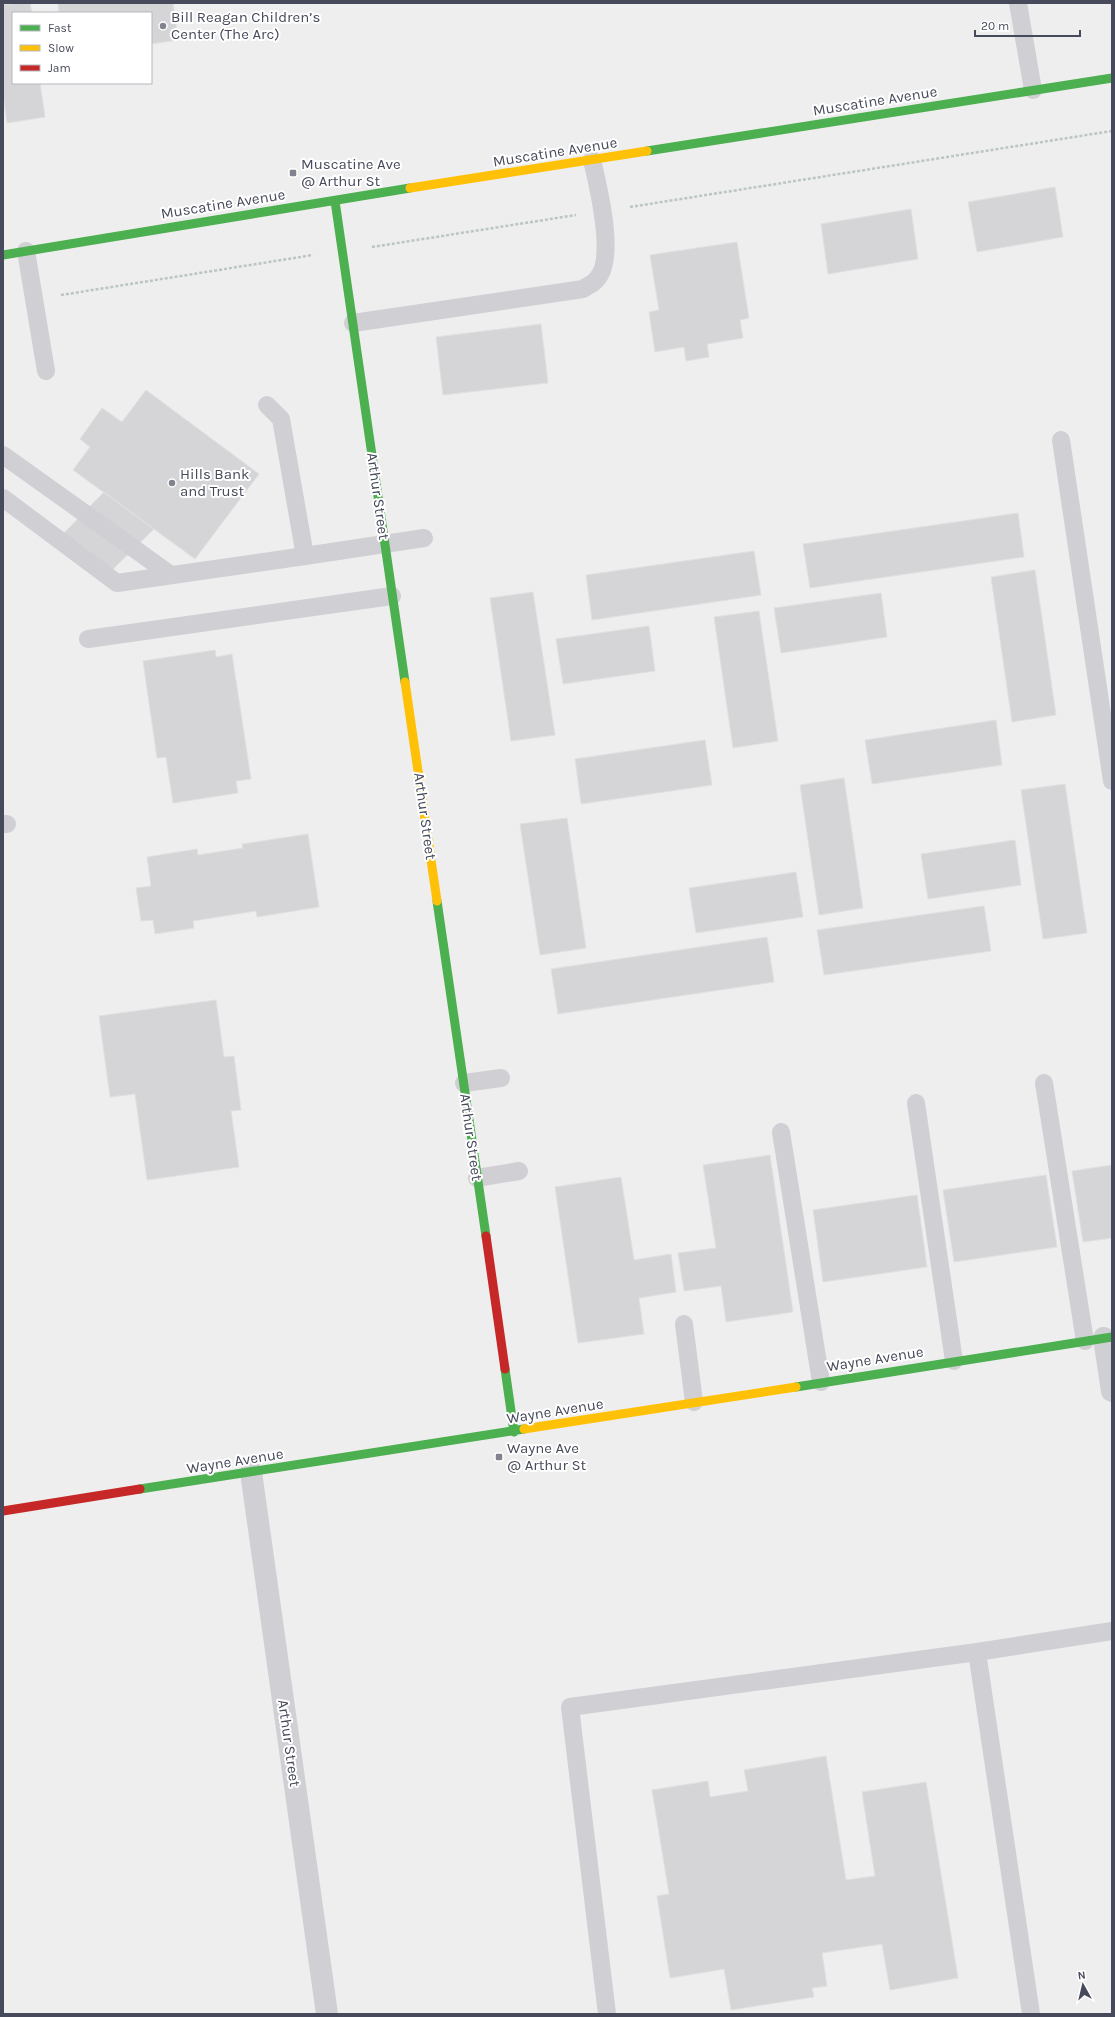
<svg xmlns="http://www.w3.org/2000/svg" width="1115" height="2017" font-family="Karla,sans-serif">
	<style>
		.building { fill: #d5d5d7; stroke: #e0e0e1 }
		.lines { fill: none; stroke-linecap: round; stroke-linejoin: round }
		.path { stroke: #bac5c6; stroke-width: 2.5; stroke-dasharray: 3 2; stroke-linecap: butt }
		.lane { stroke: #cfcfd4; stroke-width: 18 }
		.street { stroke: #cfcfd4; stroke-width: 22 }
		.fast { stroke: #4caf50; stroke-width: 9 }
		.slow { stroke: #ffc107; stroke-width: 9 }
		.jam { stroke: #c62828; stroke-width: 9 }
		.poi-dot { fill: #81838e; stroke: #fff; stroke-width: 1.5 }
		.labels { text-anchor: middle; stroke-width: 4; stroke-linejoin: round; paint-order: stroke }
		.poi-label { font-size: 15px; fill: #464a5a; stroke: #fff; text-anchor: start }
		.street-label { font-size: 15px; fill: #464a5a; stroke: #fff }
	</style>
	<rect width="100%" height="100%" fill="#efeeee"/>
	<path class="building" d="M18 3H30L32 13H13V83H40L45 117 7 123 3 94V5Z
		M58 3H173L178 40 151 44V13H59Z
		M1055 187 1063 237 977 252 968 202Z
		M911 209 918 259 828 274 821 224Z
		M737 242 749 318 740 320 743 338 707 344 709 357 686 361 684 347 655 352 649 312 659 310 650 255Z
		M541 324 548 383 443 395 436 337Z
		M146 390 259 474 195 559 73 470 90 447 80 439 102 408 122 422Z
		M104 492 154 529 108 574 58 539Z
		M1018 513 1024 557 810 588 803 544Z
		M754 551 761 595 592 620 586 575Z
		M1035 570 1056 715 1012 722 991 577Z
		M533 592 555 735 511 741 490 598Z
		M881 593 887 637 781 653 774 608Z
		M759 611 778 741 733 748 714 617Z
		M649 626 655 671 563 684 556 639Z
		M215 650 216 657 232 654 251 779 236 781 238 793 173 803 166 757 157 758 143 661Z
		M996 720 1002 765 872 784 865 740Z
		M705 740 712 785 581 804 575 759Z
		M844 778 863 908 819 915 800 785Z
		M1065 784 1087 933 1043 939 1021 790Z
		M567 818 586 948 540 955 520 824Z
		M308 834 319 907 257 917 256 911 193 921 194 928 155 934 153 920 141 921 136 888 151 886 147 857 197 849 198 855 243 848 242 844Z
		M1015 840 1021 885 928 899 921 854Z
		M796 872 803 917 696 933 689 888Z
		M984 906 991 951 824 975 817 930Z
		M767 937 774 982 558 1014 551 969Z
		M216 1000 224 1057 234 1056 241 1110 231 1111 239 1167 147 1180 135 1094 110 1097 99 1016Z
		M770 1155 793 1312 726 1322 721 1286 684 1291 678 1253 716 1248 703 1165Z
		M1112 1165V1238L1083 1242 1072 1171Z
		M1046 1175 1057 1247 954 1262 943 1190Z
		M621 1177 634 1260 671 1254 676 1292 639 1298 644 1334 578 1343 555 1187Z
		M917 1195 927 1267 823 1282 813 1210Z
		M826 1756 846 1880 875 1876 862 1792 926 1782 958 1978 890 1990 882 1944 822 1953 827 1986 812 1988 814 1997 731 2010 724 1969 670 1978 657 1896 669 1894 652 1790 708 1781 710 1797 748 1791 744 1770Z"/>
	<g class="lines">
		<path class="path" d="M630 207 1112 131
			M372 247 576 215
			M61 295 313 255"/>
		<path class="lane" d="M1018 3 1033 90
			M26 251 46 371
			M353 323 583 289C587 286 593 284 596 280 617 260 598 186 592 160
			M267 405 281 419 305 556 424 538
			M1061 440 1112 781
			M3 455 171 575
			M3 498 117 583 305 556
			M88 639 392 596
			M3 824H7
			M464 1083 501 1078
			M1044 1083 1085 1341
			M916 1103 954 1361
			M781 1132 821 1382
			M477 1178 519 1171
			M684 1324 694 1402
			M977 1652 1031 2014
			M607 2014 570 1707 977 1652 1112 1631"/>
		<path class="street" d="M1104 1338 1112 1391
			M251 1472 327 2014"/>
		<path class="fast" d="M647 151 1112 78
			M335 201 405 682
			M3 255 410 188
			M437 901 486 1236
			M505 1369 514 1432
			M796 1387 1112 1337
			M140 1489 524 1429"/>
		<path class="slow" d="M410 188 647 151
			M405 682 437 901
			M524 1429 796 1387"/>
		<path class="jam" d="M486 1236 505 1369
			M3 1511 140 1489"/>
	</g>
	<g class="poi-dot">
		<circle cx="163" cy="26" r="4"/>
		<rect x="289" y="169" width="8" height="8" rx="2"/>
		<circle cx="172" cy="483" r="4"/>
		<rect x="495" y="1453" width="8" height="8" rx="2"/>
	</g>
	<g class="labels">
		<g class="poi-label">
			<text x="171" y="22">Bill Reagan Children’s<tspan x="171" dy="17">Center (The Arc)</tspan></text>
			<text x="301" y="169">Muscatine Ave<tspan x="301" dy="17">@ Arthur St</tspan></text>
			<text x="180" y="479">Hills Bank<tspan x="180" dy="17">and Trust</tspan></text>
			<text x="507" y="1453">Wayne Ave<tspan x="507" dy="17">@ Arthur St</tspan></text>
		</g>
		<g class="street-label">
			<text transform="translate(875 101) rotate(-9)" y="5">Muscatine Avenue</text>
			<text transform="translate(555 152) rotate(-9)" y="5">Muscatine Avenue</text>
			<text transform="translate(223 204) rotate(-9)" y="5">Muscatine Avenue</text>
			<text transform="translate(378 496) rotate(82)" y="5">Arthur Street</text>
			<text transform="translate(425 816) rotate(82)" y="5">Arthur Street</text>
			<text transform="translate(471 1137) rotate(82)" y="5">Arthur Street</text>
			<text transform="translate(875 1359) rotate(-9)" y="5">Wayne Avenue</text>
			<text transform="translate(555 1411) rotate(-9)" y="5">Wayne Avenue</text>
			<text transform="translate(235 1461) rotate(-9)" y="5">Wayne Avenue</text>
			<text transform="translate(289 1743) rotate(82)" y="5">Arthur Street</text>
		</g>
	</g>
	<rect width="1115" height="2017" fill="none" stroke="#464a5a" stroke-width="8"/>
	<rect x="12" y="12" width="140" height="72" fill="#ffffff" stroke="#b5b7bd"/>
	<rect x="20" y="25" width="20" height="6" fill="#4caf50" stroke="#b5b7bd"/>
	<text x="48" y="32" font-size="12" fill="#464a5a">Fast</text>
	<rect x="20" y="45" width="20" height="6" fill="#ffc107" stroke="#b5b7bd"/>
	<text x="48" y="52" font-size="12" fill="#464a5a">Slow</text>
	<rect x="20" y="65" width="20" height="6" fill="#c62828" stroke="#b5b7bd"/>
	<text x="48" y="72" font-size="12" fill="#464a5a">Jam</text>
	<g transform="translate(1083 1985) rotate(352)" stroke="#ffffff" stroke-width="3" paint-order="stroke">
	<path d="M0-3L7 15L0 10L-7 15Z" fill="#464a5a"/>
	<text y="-6" font-size="11" font-weight="bold" text-anchor="middle" fill="#464a5a">N</text>
	</g>
	<path d="M975 30v6h105v-6" fill="none" stroke="#464a5a" stroke-width="2"/>
	<text x="981" y="30" font-size="12" fill="#464a5a" stroke="#ffffff" stroke-width="3" paint-order="stroke">20 m</text>
</svg>
